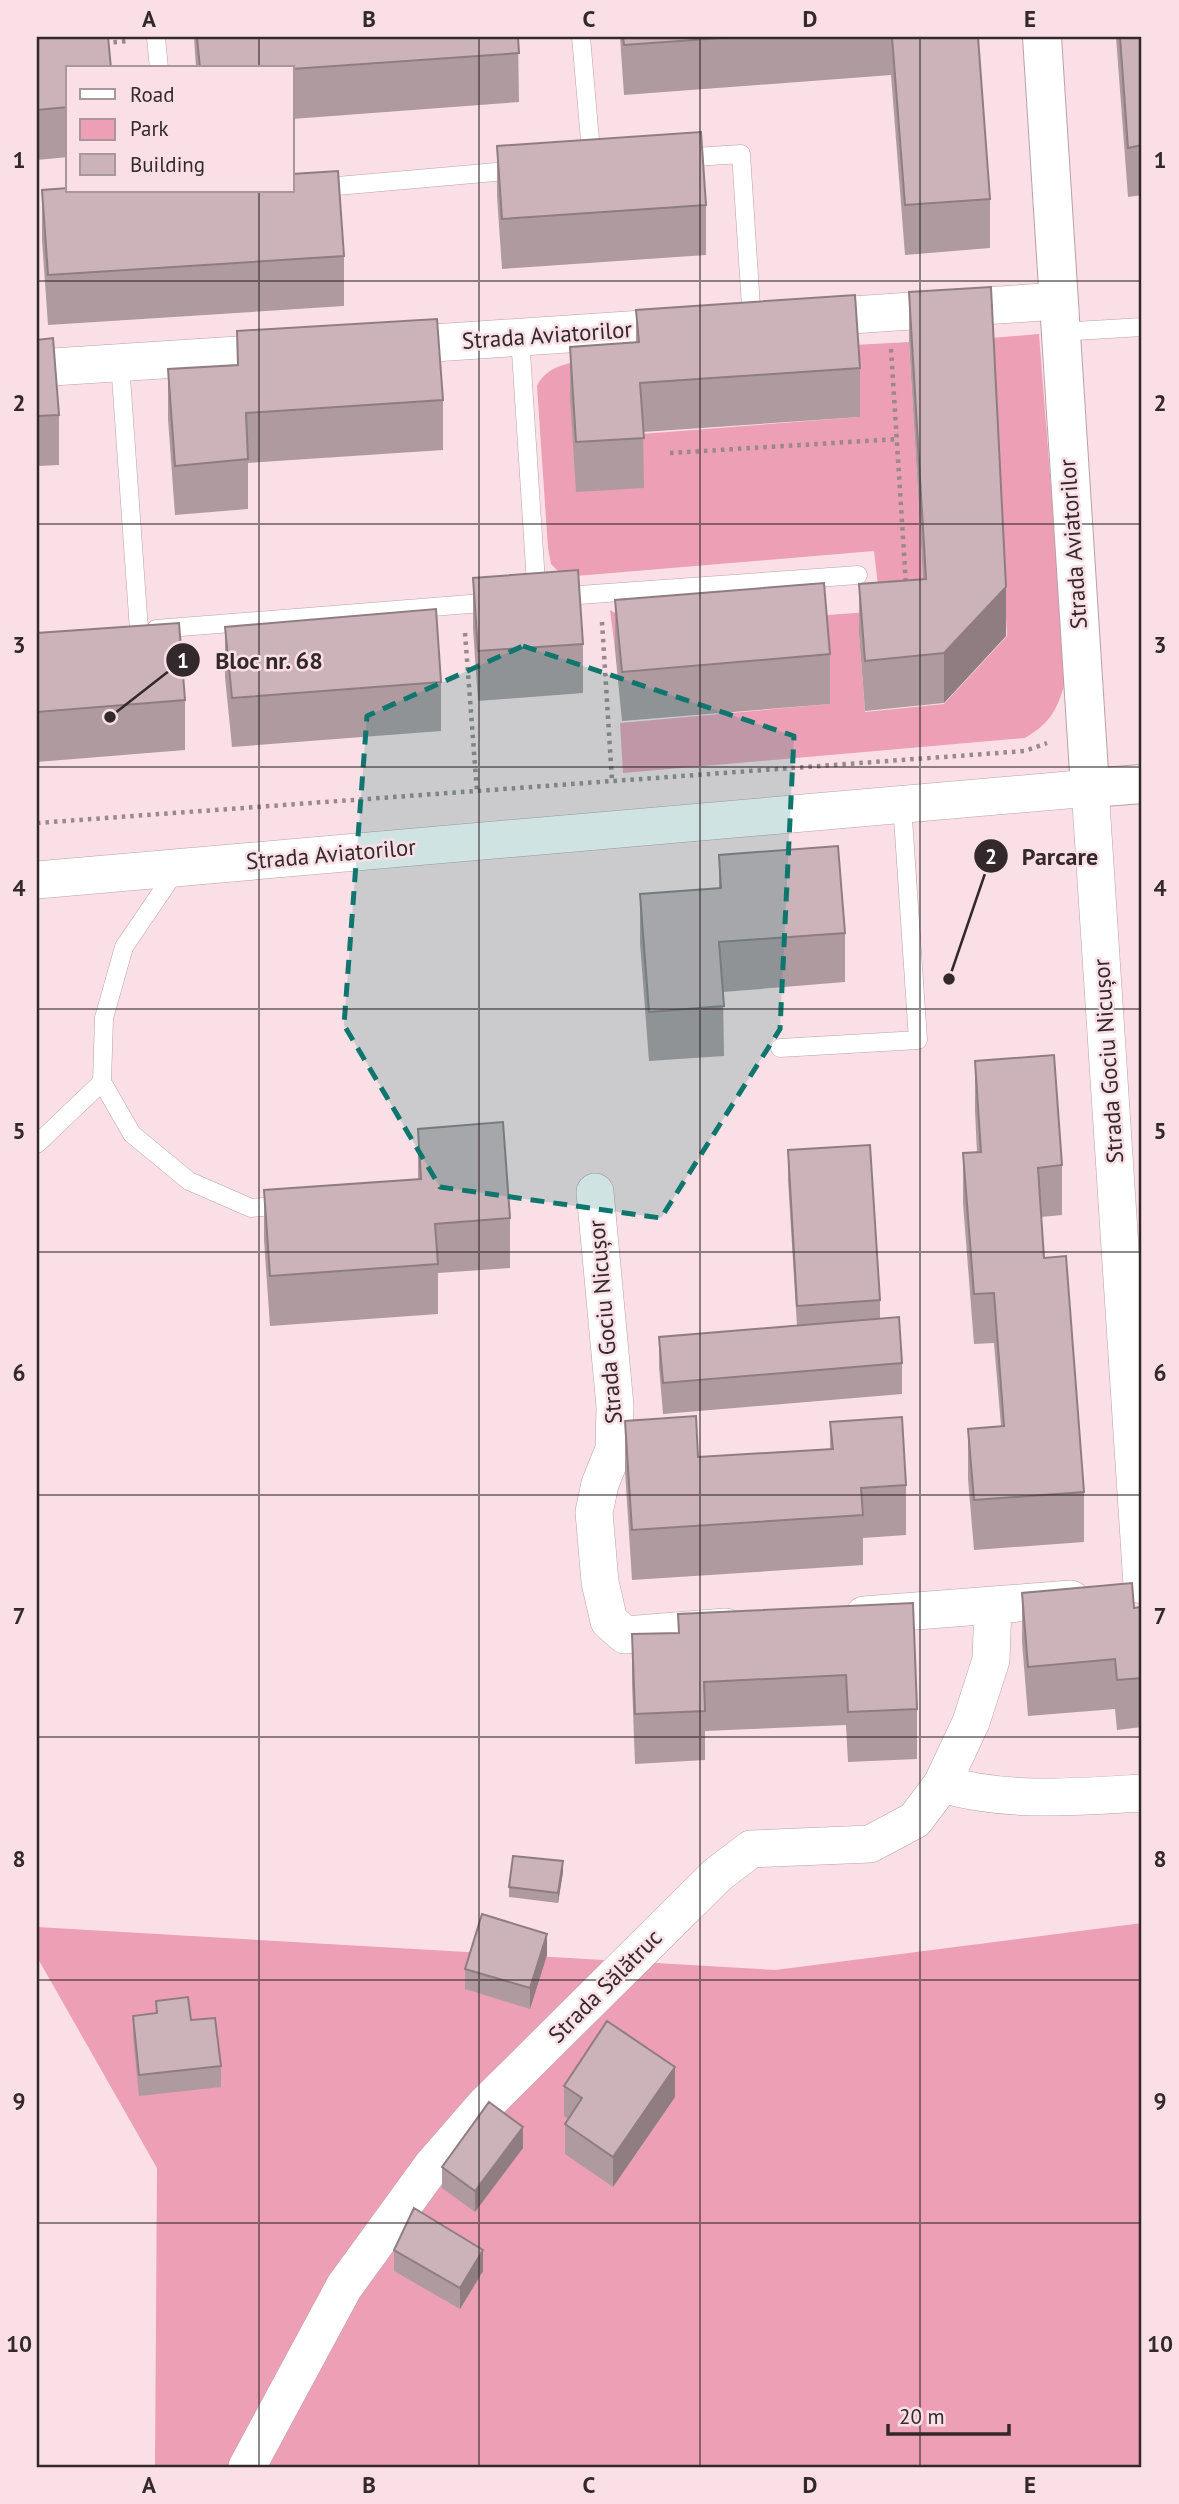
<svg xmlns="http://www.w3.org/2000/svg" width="1179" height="2504" font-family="'PT Sans',sans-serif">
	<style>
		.green { fill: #ed9fb6 }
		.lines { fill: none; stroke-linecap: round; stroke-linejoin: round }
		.service-casing { stroke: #b9a0a6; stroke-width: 19 }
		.minor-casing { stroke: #b9a0a6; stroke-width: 38 }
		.tertiary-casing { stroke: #b9a0a6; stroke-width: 40 }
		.path { stroke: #9a888d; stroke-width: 4.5; stroke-dasharray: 3.5 5; stroke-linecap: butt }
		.service { stroke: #fff; stroke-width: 18 }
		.minor { stroke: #fff; stroke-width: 37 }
		.tertiary { stroke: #fff; stroke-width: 38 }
		.wall { fill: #af9a9f }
		.shaded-wall { fill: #8f7d82 }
		.building { fill: #ccb3b9; stroke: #8f7d82; stroke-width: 2 }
		.marked { fill: #0f766e; fill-opacity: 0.2; stroke: #0f766e; stroke-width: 5; stroke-dasharray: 14 9; stroke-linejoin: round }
		.grid { fill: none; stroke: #33292c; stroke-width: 2; stroke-opacity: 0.55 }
		.labels { text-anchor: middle; stroke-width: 5; stroke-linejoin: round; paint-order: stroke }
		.street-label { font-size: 23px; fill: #33292c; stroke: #fae0e6 }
		.leader { fill: none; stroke: #33292c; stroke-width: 2.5 }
		.callout-dot { fill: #33292c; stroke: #fae0e6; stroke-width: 2.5 }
		.mark-label { font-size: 21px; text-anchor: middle; font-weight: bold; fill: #fff }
		.callout-label { font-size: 24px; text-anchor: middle; font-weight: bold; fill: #33292c; stroke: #fae0e6; stroke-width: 5; stroke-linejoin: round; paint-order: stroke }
		.neatline { fill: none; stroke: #33292c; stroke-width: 2.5 }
		.grid-label { font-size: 23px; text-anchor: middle; font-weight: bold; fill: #33292c }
	</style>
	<rect width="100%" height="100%" fill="#fae0e6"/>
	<path class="green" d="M1039 334 1066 680C1057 709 1052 722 1025 738L623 773 620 723 829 704 615 650 610 610 643 629 881 611 874 551 564 577 551 564 548 548 537 386C552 354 605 361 636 359L641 434 859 417 854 345 909 342 926 628 859 633 865 712 944 704 1007 636 991 338Z
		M1142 1923V2467H155L157 2168 37 1957V1927L775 1970Z"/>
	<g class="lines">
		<defs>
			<path id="service" d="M581 37 592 163
				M156 38 159 68
				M679 158 741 154 752 322
				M292 190 519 170
				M1059 332 1142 327
				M520 337 537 598 858 575
				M120 363 139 630
				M156 629 495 602
				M177 869 124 947 104 1018 102 1082 132 1134 189 1181 251 1208 286 1205
				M780 1048 918 1040 902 803
				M37 1144 102 1082"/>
			<path id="minor" d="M808 318 1058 301
				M389 346 687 326
				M37 368 285 352
				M37 880 1090 788 1142 1585
				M595 1192 615 1406 614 1449 600 1484 594 1512 600 1582 609 1621 625 1635 726 1627
				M864 1615 1071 1599
				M942 1784C1007 1803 1076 1797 1142 1793
				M247 2467 344 2287 432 2166 485 2105 717 1875 751 1849 870 1844 915 1820 942 1784 971 1722 991 1660 993 1605"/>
			<path id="tertiary" d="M1042 37 1090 788 1142 784"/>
		</defs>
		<use href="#service" class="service-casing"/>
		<use href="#minor" class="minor-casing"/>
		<use href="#tertiary" class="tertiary-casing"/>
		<path class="path" d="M105 43 128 41
			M891 349 906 585
			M670 453 898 439
			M602 622 612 781
			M465 633 477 792
			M37 823 1025 751 1047 743"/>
		<use href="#service" class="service"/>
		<use href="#minor" class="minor"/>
		<use href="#tertiary" class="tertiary"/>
	</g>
	<path class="wall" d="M37 37 68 68V157L37 160Z
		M194 37H518L519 102 292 119V68H196Z
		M620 37H978L990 199V248L905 255 891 75 624 95Z
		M1116 37H1142V195L1128 197Z
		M497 146 706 205V255L502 269 497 196Z
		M42 190 344 256V306L48 325 42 240Z
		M909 292 1006 636 944 703 865 711 859 634V584L923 579 909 342Z
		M636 310 860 368V417L643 432 644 488 576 492 570 397V347L636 342Z
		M237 331 443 400V450L248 463V509L175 515 168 419V369L237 365Z
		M37 340 59 415V465L37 466Z
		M473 578 583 644V693L478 701 473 628Z
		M615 600 830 654V704L622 721 615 650Z
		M225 627 441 682V731L232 747 225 677Z
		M37 633 185 700V750L37 762Z
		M719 855 845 933V982L723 992 724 1056 649 1061 640 943V894L719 888Z
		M975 1061 1062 1165V1215L1041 1217 1044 1258 1084 1492V1542L974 1550 968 1479V1429L1001 1426 994 1343 974 1344 963 1203V1153L977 1152 975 1111Z
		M418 1129 510 1218V1268L438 1273V1314L270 1326 264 1240V1190L418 1179Z
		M788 1150 880 1300V1319L902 1363V1394L663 1414 659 1367V1337L797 1326 788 1180Z
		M625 1421 698 1457 830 1449V1422L906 1485V1535L863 1538V1565L632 1580 625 1471Z
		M1022 1593 1134 1608 1142 1607V1727L1117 1730 1115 1709 1028 1716 1022 1642Z
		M913 1603 917 1709V1759L848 1762 846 1725 705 1731V1760L635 1764 632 1684V1634L678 1633V1614Z
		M563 1872 558 1903 509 1897V1887Z
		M547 1955 530 2009 465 1989V1969Z
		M156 2001 191 2020 221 2066V2087L139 2096 133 2037V2016L156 2013Z
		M564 2086 675 2097 613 2187 565 2154V2124L568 2119 564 2116Z
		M523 2148 475 2212 442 2188V2167Z
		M394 2250 483 2271 460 2309 394 2271Z"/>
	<path class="shaded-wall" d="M1006 587V636L944 703V653Z
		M563 1861V1872L558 1903V1893Z
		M547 1934V1955L530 2009V1988Z
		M675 2067V2097L613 2187V2157Z
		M523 2127V2148L475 2212V2191Z
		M483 2250V2271L460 2309V2288Z"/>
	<path class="building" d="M37 37H108L111 68H68V107L37 110Z
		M197 37H518L519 53 292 69V68H200Z
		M623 37H735L624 45Z
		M892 37H978L990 199 905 205Z
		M1120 37H1142V145L1128 148Z
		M701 132 706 205 502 219 497 146Z
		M338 171 344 256 48 275 42 190 68 188V191H292V174Z
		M991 287 1006 587 944 653 865 661 859 584 926 579 909 292Z
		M855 295 860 368 640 383 644 438 576 442 570 347 639 342 636 310Z
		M437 319 443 400 246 413 248 459 175 466 168 369 238 365 237 331Z
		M53 338 59 415 37 416V340Z
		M578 570 583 644 478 651 473 578Z
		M824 583 830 654 622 672 615 600Z
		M436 609 441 682 232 698 225 627Z
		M179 623 185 700 37 712V633Z
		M838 846 845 933 719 942 724 1006 649 1012 640 894 721 888 719 855Z
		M1054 1055 1062 1165 1038 1168 1044 1258 1066 1256 1084 1492 974 1500 968 1429 1004 1426 994 1293 974 1294 963 1153 981 1152 975 1061Z
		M503 1122 510 1218 435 1224 438 1264 270 1276 264 1190 421 1179 418 1129Z
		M870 1145 880 1300 797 1306 788 1150Z
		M899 1317 902 1363 663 1383 659 1337Z
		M696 1416 698 1457 833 1449 830 1422 902 1417 906 1485 861 1488 863 1515 632 1530 625 1421Z
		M1132 1583 1134 1608 1142 1607V1678L1117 1680 1115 1659 1028 1667 1022 1593Z
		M913 1603 917 1709 848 1712 846 1675 704 1682 705 1711 635 1714 632 1634 679 1633 678 1614Z
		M513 1856 563 1861 558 1893 509 1887Z
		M482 1914 547 1934 530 1988 465 1969Z
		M188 1997 191 2020 215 2018 221 2066 139 2075 133 2016 157 2013 156 2001Z
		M607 2021 675 2067 613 2157 565 2124 582 2098 564 2086Z
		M489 2102 523 2127 475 2191 442 2167Z
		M414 2208 483 2250 460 2288 394 2250Z"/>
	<path class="marked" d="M523 646 794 736 780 1029 661 1218 440 1187 344 1025 367 716Z"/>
	<path class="grid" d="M259 37V68M479 37V2467M700 37V2467M920 37V2467M259 191V2467M37 281H1142M37 524H1142M37 767H1142M37 1009H1142M37 1252H1142M37 1495H1142M37 1737H1142M37 1980H1142M37 2223H1142"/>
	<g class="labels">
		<g class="street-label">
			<text transform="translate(547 335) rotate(-4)" y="8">Strada Aviatorilor</text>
			<text transform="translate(1073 544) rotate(-94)" y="8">Strada Aviatorilor</text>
			<text transform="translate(331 854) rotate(-5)" y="8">Strada Aviatorilor</text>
			<text transform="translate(1108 1061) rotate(-94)" y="8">Strada Gociu Nicușor</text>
			<text transform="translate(605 1322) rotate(-95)" y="8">Strada Gociu Nicușor</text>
			<text transform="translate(605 1986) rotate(-45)" y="8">Strada Sălătruc</text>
		</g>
	</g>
	<path class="leader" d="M110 717L183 660M949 979L991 856"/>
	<g class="callout-dot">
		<circle cx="110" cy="717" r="7"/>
		<circle cx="949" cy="979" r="7"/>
		<circle cx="183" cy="660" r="18"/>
		<circle cx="991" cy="856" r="18"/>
	</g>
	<g class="mark-label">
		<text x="183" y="668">1</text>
		<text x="991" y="864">2</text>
	</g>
	<g class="callout-label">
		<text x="269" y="669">Bloc nr. 68</text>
		<text x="1060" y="865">Parcare</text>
	</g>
	<rect width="1179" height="2504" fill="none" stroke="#fae0e6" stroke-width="77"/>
	<rect x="66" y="66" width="228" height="126" fill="#fae0e6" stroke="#aa979c" stroke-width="2"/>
	<rect x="80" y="89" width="35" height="10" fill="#ffffff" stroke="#aa979c" stroke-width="2"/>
	<text x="130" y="102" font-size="21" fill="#33292c">Road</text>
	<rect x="80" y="119" width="35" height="21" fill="#ed9fb6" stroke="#aa979c" stroke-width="2"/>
	<text x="130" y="136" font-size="21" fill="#33292c">Park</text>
	<rect x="80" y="154" width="35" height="21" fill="#ccb3b9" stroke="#aa979c" stroke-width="2"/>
	<text x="130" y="172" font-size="21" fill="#33292c">Building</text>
	<path d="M888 2424v10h121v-10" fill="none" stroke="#33292c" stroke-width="3.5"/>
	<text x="899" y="2424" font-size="21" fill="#33292c" stroke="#fae0e6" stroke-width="5" paint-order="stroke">20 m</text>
	<rect x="38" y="38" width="1102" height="2428" class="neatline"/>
	<g class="grid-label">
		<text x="149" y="27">A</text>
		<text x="369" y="27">B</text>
		<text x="589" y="27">C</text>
		<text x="810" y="27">D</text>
		<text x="1030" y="27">E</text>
		<text x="19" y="168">1</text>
		<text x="1160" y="168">1</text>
		<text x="19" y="411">2</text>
		<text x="1160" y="411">2</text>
		<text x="19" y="653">3</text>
		<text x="1160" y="653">3</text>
		<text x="19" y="896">4</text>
		<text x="1160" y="896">4</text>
		<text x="19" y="1139">5</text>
		<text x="1160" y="1139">5</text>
		<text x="19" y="1381">6</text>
		<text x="1160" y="1381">6</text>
		<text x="19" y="1624">7</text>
		<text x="1160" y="1624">7</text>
		<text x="19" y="1867">8</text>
		<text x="1160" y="1867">8</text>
		<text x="19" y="2109">9</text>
		<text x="1160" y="2109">9</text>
		<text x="19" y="2352">10</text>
		<text x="1160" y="2352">10</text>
		<text x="149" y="2493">A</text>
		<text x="369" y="2493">B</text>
		<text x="589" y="2493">C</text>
		<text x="810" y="2493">D</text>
		<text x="1030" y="2493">E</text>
	</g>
</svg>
